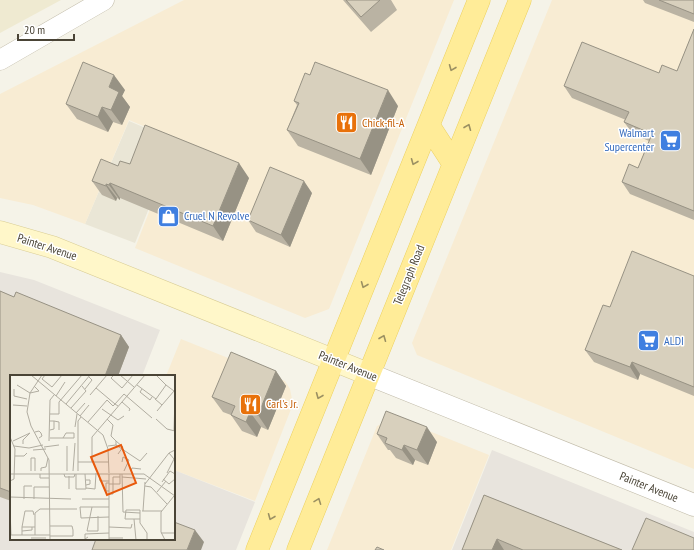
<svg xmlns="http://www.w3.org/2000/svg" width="694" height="550" font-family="'PT Sans Narrow',sans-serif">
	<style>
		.residential { fill: #eae6d6 }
		.commercial { fill: #f8ecd3 }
		.industrial { fill: #e8e4dd }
		.education { fill: #efead1 }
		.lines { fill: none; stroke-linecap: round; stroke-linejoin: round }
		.minor-casing { stroke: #c2bcaa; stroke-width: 21 }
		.tertiary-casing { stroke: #c2bcaa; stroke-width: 23 }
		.secondary-casing { stroke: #d9cd95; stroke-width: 23 }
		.primary-casing { stroke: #edd15f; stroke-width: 23 }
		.minor { stroke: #fff; stroke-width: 20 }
		.tertiary { stroke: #fff; stroke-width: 22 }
		.secondary { stroke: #fff7c9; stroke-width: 22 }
		.primary { stroke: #ffec98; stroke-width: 22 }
		.wall { fill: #bab3a3 }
		.shaded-wall { fill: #979284 }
		.building { fill: #d8d0bd; stroke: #979284 }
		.oneway { stroke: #9b9062 }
		.labels { text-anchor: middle; stroke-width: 3; stroke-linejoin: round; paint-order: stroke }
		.food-label { font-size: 12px; fill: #c56008; stroke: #fff; text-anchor: start }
		.shop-label { font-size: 12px; fill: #366cbe; stroke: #fff; text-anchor: start }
		.street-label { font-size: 12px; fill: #4a4436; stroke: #fff }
		.inset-road { fill: none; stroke: #b1ada1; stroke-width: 1 }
		.view { fill: #e8590c; fill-opacity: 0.15; stroke: #e8590c; stroke-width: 2 }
		.inset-edge { fill: none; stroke: #4a4436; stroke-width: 2 }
	</style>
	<rect width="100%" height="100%" fill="#f5f3e8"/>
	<path class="residential" d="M129 121 176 141 135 243 85 224Z"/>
	<path class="commercial" d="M184 0H454L329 309 305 318 135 248 177 140 129 120 85 224 33 205 0 198V94Z
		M552 0H694V469L417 355 412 343Z
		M181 339 285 381 290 389 293 404 255 501 174 470V376H166Z
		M394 417 489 455 451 550H327L377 426Z"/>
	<path class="industrial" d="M0 272 34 280 160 330 142 376H11V539H174V470L255 502 236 550H0Z
		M492 450 694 532V550H452Z"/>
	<path class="education" d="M0 0H61L0 33Z"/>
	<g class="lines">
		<defs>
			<path id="minor" d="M0 60 104 0"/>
			<path id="tertiary" d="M368 374 694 505"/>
			<path id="secondary" d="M0 232 52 247 368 374"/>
			<path id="primary" d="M429 126 453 163
				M257 550 479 0
				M298 550 520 0"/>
		</defs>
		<use href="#minor" class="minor-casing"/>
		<use href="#tertiary" class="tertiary-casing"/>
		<use href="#secondary" class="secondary-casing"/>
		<use href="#primary" class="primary-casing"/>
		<use href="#minor" class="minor"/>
		<use href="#tertiary" class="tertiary"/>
		<use href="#secondary" class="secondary"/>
		<use href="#primary" class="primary"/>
	</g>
	<path class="wall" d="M343 0H391L397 10 371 32Z
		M643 0H694V22L645 3Z
		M694 29V220L630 194 622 182 638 168 649 141 633 134 624 122 626 120 572 98 564 86 677 71Z
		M125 90 122 96 130 107 122 125 113 122 108 132 77 119 66 104Z
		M294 101 398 106 371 175 298 146 287 130 297 105Z
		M130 164 249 178 223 241 120 198V200L117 198 116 201 102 195 92 181 118 166Z
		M312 193 290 247 256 232 248 220Z
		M694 276V396L640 374 638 380 594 362 585 350 610 307Z
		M0 291 14 297 121 335 129 347 118 376H11V501L0 497Z
		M276 371 286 386 268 430 261 427 257 437 242 431 231 415 223 412 212 397Z
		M377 434 437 442 428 465 415 460 413 465 396 458 390 450H388Z
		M484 495 622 550H462Z"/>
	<path class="shaded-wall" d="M114 75 125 90 122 96 130 107 122 125 111 110 109 87Z
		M388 90 398 106 371 175 360 159Z
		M102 107 113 122 108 132 98 117Z
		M239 163 249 178 223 241 213 226Z
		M304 181 312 193 290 247 281 235Z
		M110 183 120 198V200L109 185Z
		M106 184 117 198 116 201 106 186Z
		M121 335 129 347 118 376H105Z
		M632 362 640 374 638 380 630 367Z
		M276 371 286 386 268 430 258 415Z
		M250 412 261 427 257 437 246 422Z
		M427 427 437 442 428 465 417 450Z
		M404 445 415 460 413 465 402 450Z
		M195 530 204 542 201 550H187Z
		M497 539 504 550H492Z"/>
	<path class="building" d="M346 0H380L361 17Z
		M659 0H694V14Z
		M694 29V211L622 182 629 164 638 168 652 134 624 122 629 112 564 86 582 42 659 73 662 65 677 71Z
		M83 62 114 75 109 87 119 92 111 110 102 107 98 117 66 104Z
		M315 62 388 90 360 159 287 130 299 103 294 101 305 73 310 75Z
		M145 125 239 163 213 226 110 183 109 185 106 184V186L92 181 101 159 118 166 120 161 130 164Z
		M270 167 304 181 281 235 248 220Z
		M632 251 694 276V387L632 362 630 367 585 350 603 305 610 307Z
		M0 291 14 297 16 292 121 335 105 376H11V492L0 488Z
		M231 352 276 371 258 415 250 412 246 422 231 415 235 406 212 397Z
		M386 411 427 427 417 450 404 445 402 450 385 443 387 438 377 434Z
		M484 495 622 550H523L497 539 492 550H462Z
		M646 518 694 538V550H632Z
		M174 522 195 530 187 550H92L96 539H174Z
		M377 547 384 550H375Z"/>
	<defs><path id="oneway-chevron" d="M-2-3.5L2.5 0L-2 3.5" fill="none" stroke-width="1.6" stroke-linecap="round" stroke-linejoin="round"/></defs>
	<g class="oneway">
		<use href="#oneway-chevron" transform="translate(452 68) rotate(112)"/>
		<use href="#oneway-chevron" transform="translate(468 127) rotate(-68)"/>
		<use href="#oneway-chevron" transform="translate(414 162) rotate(112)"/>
		<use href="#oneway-chevron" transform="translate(364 285) rotate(112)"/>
		<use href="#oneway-chevron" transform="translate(383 338) rotate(-68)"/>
		<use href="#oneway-chevron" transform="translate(319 396) rotate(112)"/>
		<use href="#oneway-chevron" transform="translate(318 501) rotate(-69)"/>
		<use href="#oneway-chevron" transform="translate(271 517) rotate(112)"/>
	</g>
	<defs>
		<symbol id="restaurant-square" viewBox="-11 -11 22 22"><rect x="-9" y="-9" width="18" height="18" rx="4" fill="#e8710a" stroke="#fff"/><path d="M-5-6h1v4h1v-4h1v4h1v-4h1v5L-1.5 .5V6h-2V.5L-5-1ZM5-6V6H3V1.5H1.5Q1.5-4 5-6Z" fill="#fff"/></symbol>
		<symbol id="supermarket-square" viewBox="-11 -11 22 22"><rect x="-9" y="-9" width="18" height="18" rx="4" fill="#3f7fe0" stroke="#fff"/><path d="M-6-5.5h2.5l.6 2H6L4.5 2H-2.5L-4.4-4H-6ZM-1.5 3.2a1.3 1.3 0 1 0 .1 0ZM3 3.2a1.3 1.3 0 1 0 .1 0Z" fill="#fff"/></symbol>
		<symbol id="shop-square" viewBox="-11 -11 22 22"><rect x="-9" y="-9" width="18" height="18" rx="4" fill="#3f7fe0" stroke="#fff"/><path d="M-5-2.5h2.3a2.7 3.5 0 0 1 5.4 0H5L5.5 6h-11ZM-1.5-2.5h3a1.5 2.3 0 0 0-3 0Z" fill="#fff"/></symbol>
	</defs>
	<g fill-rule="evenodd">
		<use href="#restaurant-square" x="334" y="110" width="25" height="25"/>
		<use href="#supermarket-square" x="658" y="128" width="25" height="25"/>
		<use href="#shop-square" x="156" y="204" width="25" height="25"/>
		<use href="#supermarket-square" x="636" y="328" width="25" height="25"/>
		<use href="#restaurant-square" x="238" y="392" width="25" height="25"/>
	</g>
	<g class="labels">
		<g class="food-label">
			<text x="362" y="127">Chick-fil-A</text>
			<text x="266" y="408">Carl's Jr.</text>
		</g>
		<g class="shop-label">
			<text x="654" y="137" text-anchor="end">Walmart<tspan x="654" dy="14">Supercenter</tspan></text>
			<text x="184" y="220">Cruel N Revolve</text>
			<text x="664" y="345">ALDI</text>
		</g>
		<g class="street-label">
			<text transform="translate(47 247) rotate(18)" y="4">Painter Avenue</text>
			<text transform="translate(409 275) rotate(-68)" y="4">Telegraph Road</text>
			<text transform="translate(348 366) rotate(22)" y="4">Painter Avenue</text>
			<text transform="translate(649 487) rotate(22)" y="4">Painter Avenue</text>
		</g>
	</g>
	<g transform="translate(10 375)">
		<rect width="165" height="165" fill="#f5f3e8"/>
		<path class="inset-road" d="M21 0 93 60 98 74 99 98M32 0 20 18 17 37 21 51 39 85 40 165M35 0 32 4 42 12 52 0M104 0 101 3 112 13 123 0M110 0 124 12M7 10 20 18M127 10 146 24 156 10 146 0M86 13 105 29M4 14V21L17 24M75 14 82 5 79 2M132 14 130 17 140 25 142 22M20 18 29 16 24 11M80 20 97 0M46 21 55 7M145 24 152 30 147 36M112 27 120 34 119 36M56 29 80 0M3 30 17 31M152 30 164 16 156 10M108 31 105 29 114 19 142 43M61 33 76 16 72 11M92 34 108 45 114 41M66 38 75 28M40 39H49V27L72 0M70 41 79 30M97 44 103 50 101 61 106 66M146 44 157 54 165 56M40 46H44V54L40 55M44 46 49 47V55M78 47 97 25 103 31 105 29M65 52 67 39M164 56 165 22M25 57 29 56 31 58 32 61 29 63M0 62 5 74 4 104 0 106M40 63H64V58H56L53 63M3 66 20 58 13 65V69M39 66 40 25 44 20M106 70V66L113 72 108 79M4 71 19 73 33 70M57 71V96M98 71 106 70 130 86 137 78M34 72 49 70M23 75 36 74M5 81H14L17 78M68 87V46L71 42M82 87H99M112 87 113 82 119 85 114 96M21 96V83H25V96M31 96V93L36 92 38 83M63 96 65 68M68 96V87H82V62L135 0M121 96 122 93 131 94M157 98 164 84 159 78M0 99H134L165 121M30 99V103H39M54 99 55 102H64L65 99M66 99V114H76L75 99M89 99 90 106H99M99 99V165M112 99 113 137 130 138M59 101V114M112 102 136 104M153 104 159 109 165 104M76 105H80V109L76 110M152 107 160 96 165 99M99 108H96V116H99M99 109H103V102H110M135 109 159 78 165 75M135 111 141 112 157 129M76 113 85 114 86 98M147 117 156 106M99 119H103V109H110V99M0 122 61 124M14 124V111H22M24 124V112H39M72 124H99M99 132H70L71 143 99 142M0 134 1 160M132 136H152M133 136 135 107M124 144 126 165M130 144H115L116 135H130V148L137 158V165M40 151H62L63 155V161H40M12 152 15 136H23L24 140M99 152 121 153 122 149M12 156 22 155V152M77 156 82 132M77 156H88V141M151 158H165M0 160H40M12 160V152H25M25 160V138L30 134H67M78 162 75 164V159L99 158M21 163H36M99 163H113M155 165 151 157V137L164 121"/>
		<path class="view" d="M111 70 126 108 97 120 81 82Z"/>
		<rect width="165" height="165" class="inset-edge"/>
	</g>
	<path d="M18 34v6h56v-6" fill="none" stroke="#4a4436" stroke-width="2"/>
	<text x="24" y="34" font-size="12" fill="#4a4436" stroke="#ffffff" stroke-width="3" paint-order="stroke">20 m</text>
</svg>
